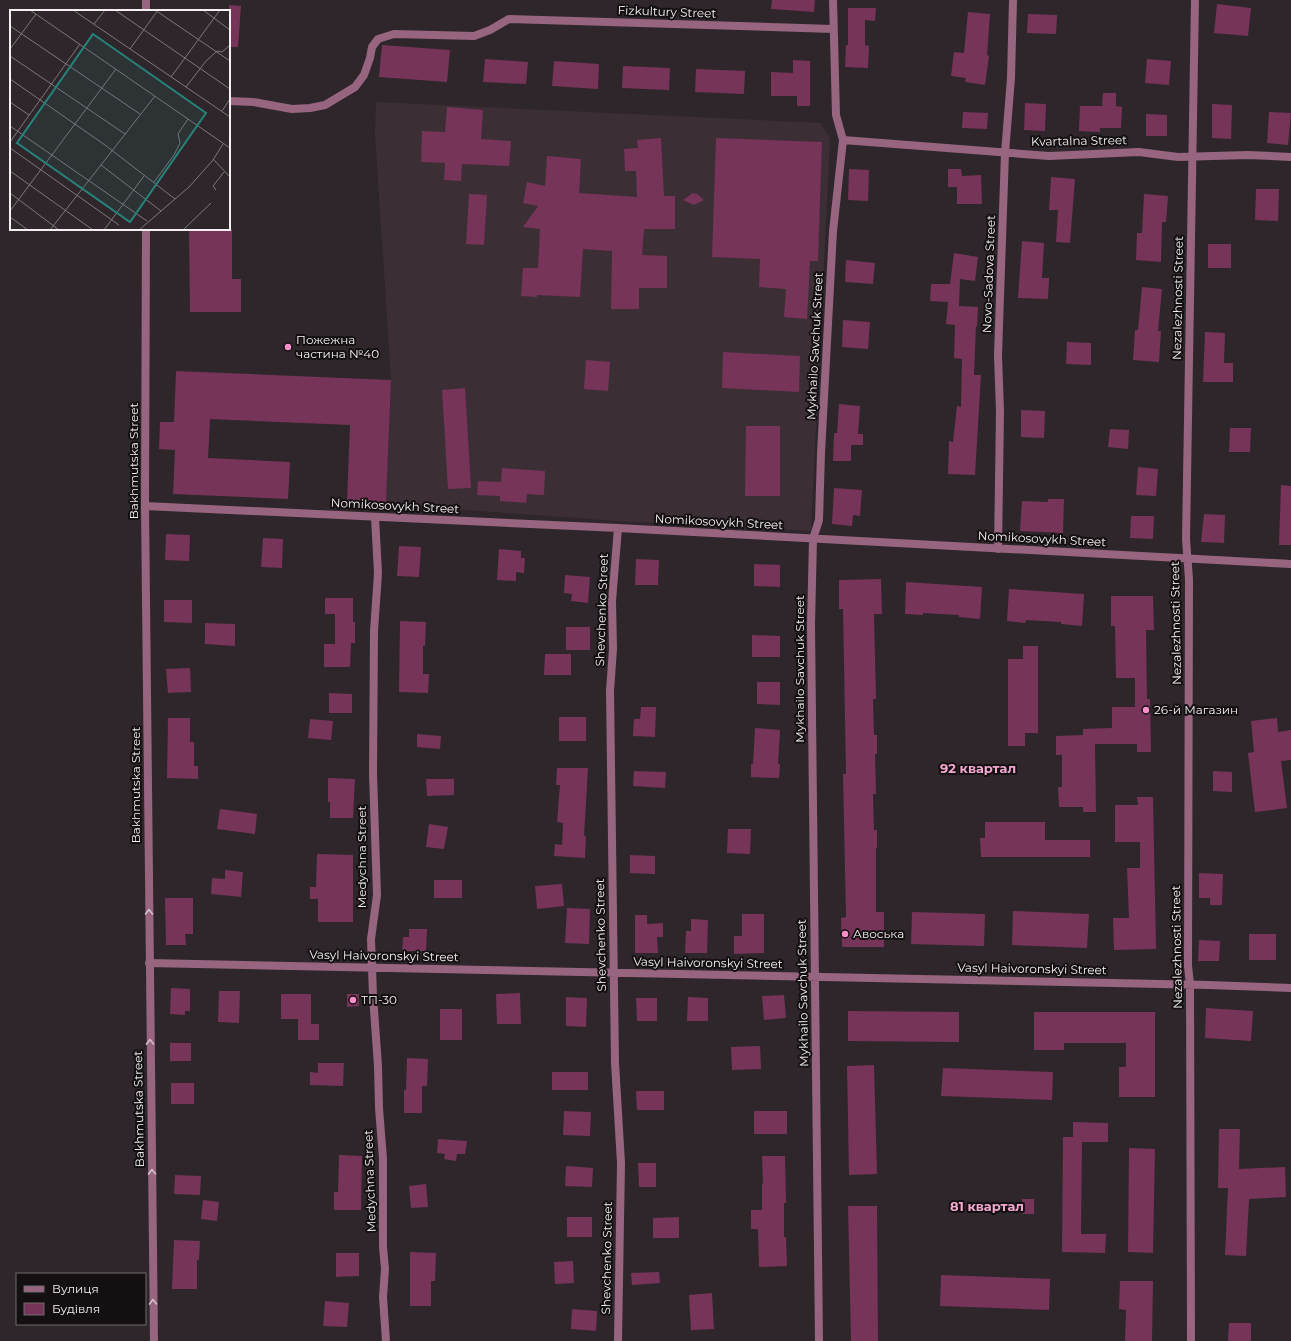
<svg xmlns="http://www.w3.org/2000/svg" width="1291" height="1341" font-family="Montserrat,sans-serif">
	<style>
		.built { fill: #3c2e35 }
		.building { fill: #763459 }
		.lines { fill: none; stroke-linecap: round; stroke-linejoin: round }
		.minor { stroke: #97657f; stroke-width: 8 }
		.oneway { stroke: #d4bfca }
		.poi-dot { fill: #f98fc9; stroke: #141012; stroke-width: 1.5 }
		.labels { text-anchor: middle; stroke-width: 4; stroke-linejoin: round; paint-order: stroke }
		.street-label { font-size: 12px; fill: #f5f0f2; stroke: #141012 }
		.poi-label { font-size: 12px; fill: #f5f0f2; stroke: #141012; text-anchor: start }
		.neighbourhood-label { font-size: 13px; font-weight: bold; fill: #f2a7ce; stroke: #141012 }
		.inset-road { fill: none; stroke: #7e777a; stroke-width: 1 }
		.view { fill: #26827b; fill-opacity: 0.15; stroke: #26827b; stroke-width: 2 }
		.inset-edge { fill: none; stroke: #f5f0f2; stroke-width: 2 }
	</style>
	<rect width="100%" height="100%" fill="#2e262a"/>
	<path class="built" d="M376 102 821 123 830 139 811 531 616 521 386 504 391 380 375 134Z"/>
	<path class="building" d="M772 0H815L814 12 771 9Z
		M1217 4 1251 8 1248 36 1214 33Z
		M229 5 241 6 238 47H229Z
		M848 8H876L875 21 865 20V45L869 46 868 68 845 67 846 45H848Z
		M968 12 990 14 987 55 989 56 985 85 965 82 966 78 951 76 954 52 964 53Z
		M1028 14 1057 15 1056 34 1027 33Z
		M382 45 450 50 447 82 379 77Z
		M485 59 528 62 526 84 483 82Z
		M1147 59 1171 61 1169 85 1145 83Z
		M793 60 810 61V106H797V96H771V72L793 73Z
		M554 61 599 64 598 89 552 86Z
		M623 66 670 68 669 90 622 88Z
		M696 69 745 71 744 94 695 92Z
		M1103 93H1116V106L1122 107 1121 128H1100V132L1079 131 1080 106H1102Z
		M1025 103 1046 104 1045 131 1024 130Z
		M1212 104 1232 105 1231 139 1212 138Z
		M447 107 483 110 481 139 511 141 509 166 462 164 461 181 444 180 445 163 421 162 422 131 445 132Z
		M963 112 988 113 987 129 962 128Z
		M1269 112 1291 113 1288 145 1267 143Z
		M1146 114 1167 115V136H1146Z
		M661 138 664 196H675V229H644L642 255 667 256V288H639V309H611L612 251 583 249 580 297 537 295V297L521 296 523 268H538L540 229 523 227 538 206 523 203 527 182 545 186 547 156 581 159 579 193 637 197 636 171H625L624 149 638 148 637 140Z
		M716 138 822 142 818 261H810L807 319 784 317 786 289 759 287 760 259 712 257Z
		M849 169 869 170 868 201 848 200Z
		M948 169H961L962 176 981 175 982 204H957V187H948Z
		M1051 177 1075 179 1070 243 1056 242 1058 210H1049Z
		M1256 189H1279L1278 221 1255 220Z
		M693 193 697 194 704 200 694 205 683 200Z
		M469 194 487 195 484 245 466 244Z
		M1144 194 1168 196 1166 222H1162L1161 262 1136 260 1137 233H1142Z
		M189 229H232V279H241V312H190Z
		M1022 241 1044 243 1042 278H1049L1048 299 1018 298Z
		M1208 244H1231V268H1208Z
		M954 253 978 257 975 281 960 279 959 306 978 307 977 327 976 326 974 375H981L975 475 948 474 949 441 953 442 957 406 961 407 962 359 954 358 955 325 946 324 948 302 930 301 931 284H950Z
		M846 260 875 263 873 284 845 282Z
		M1142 287 1162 289 1158 331H1161L1159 362 1133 360 1135 330H1138Z
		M843 320 870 322 868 349 842 347Z
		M1205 332 1225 333 1224 363H1233V382H1203Z
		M1067 342 1091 343V365L1066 364Z
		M723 352 800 356 799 392 722 388Z
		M586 360 610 362 608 391 584 389Z
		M176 371 391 380 386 504 347 502 350 425 210 419 208 458 290 462 288 499 173 494 175 450 159 449 160 422H174Z
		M465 388 471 488 448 489 442 390Z
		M839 404 860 406 858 434H863V445H851V461H833L834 433H837Z
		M1021 410 1045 411 1044 438 1021 437Z
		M746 426H780V496H745Z
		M1230 428H1251L1250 452H1229Z
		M1110 429 1129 430 1128 449 1108 447Z
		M1138 467 1158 469 1156 496 1136 495Z
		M502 468 545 471 544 495 527 494 526 503 500 501V496L477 495 478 481 501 482Z
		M1281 485 1291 486V545H1279Z
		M834 488 862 490 860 516 853 515 852 526 832 524Z
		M1048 499H1064L1063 533 1020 531 1022 501 1048 502Z
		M1204 514 1225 515 1224 543 1201 542Z
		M1131 516H1154L1153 539 1130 538Z
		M166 534 190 535 189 561 165 560Z
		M263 538 283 539 282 568 261 567Z
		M399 546 421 547 419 577 397 576Z
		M499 549 521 551V558H525L524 573 516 572V581L497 580Z
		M636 559 659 560 658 585H635Z
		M754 564 780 565V587L754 586Z
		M565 575 590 577 588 603 571 601 572 594 564 593Z
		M881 579 882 614H874L876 699H873L874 735H877V754H875L876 794H873L874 830H877V848H876V912H884V947H842L841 918 846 917 843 774H846L843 609H839V580Z
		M906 582 982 587 980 619 959 617V615L923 613V615L905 614Z
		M1009 589 1084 594 1082 626 1061 624V622L1026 620 1025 623 1007 621Z
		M1111 596H1153L1154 630H1146L1147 699H1150L1151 752H1137V744H1095L1096 812H1083V807H1059L1058 787H1062V755H1056V736L1083 735V729L1112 728V707H1135V678H1116L1115 626H1111Z
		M325 598H353V622H355V643H351L350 667H324V644H335V614H325Z
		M164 600H192V623L164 622Z
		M400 621 426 622 425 646H423V674H429L428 693 399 692Z
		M205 623 235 624V646L205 644Z
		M566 627H590V650H566Z
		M752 635 780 636V657H752Z
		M1023 646H1038V733H1025V746H1008V659H1023Z
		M545 654H571V675H544Z
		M190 668 191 692 168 693 166 669Z
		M757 682H780V705L757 704Z
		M329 693 352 694V713H329Z
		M641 707H656L655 737 633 736 634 719H640Z
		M559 717H586V741H559Z
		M168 718H190V742H194V766H198V779L167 778Z
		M1277 718 1278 732 1291 730V760L1281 761 1287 808 1255 812 1248 753 1254 752 1251 721Z
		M310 719 333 721 331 740 308 738Z
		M755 728 780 730 778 764H780L779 778 751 777V764H753Z
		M417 734 441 736 440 749 417 747Z
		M557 768H588L584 836H586L585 858 554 856 555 844 562 845 563 823 557 822 560 785H556Z
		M634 771 666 772 665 788 633 786Z
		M1213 771 1232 772V792L1213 791Z
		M328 778 355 779 353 818H330V802H328Z
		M426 779H454V795L427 796Z
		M1137 797H1153L1156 949 1114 950 1113 918H1129L1127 868H1140V842H1115V805H1138Z
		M220 809 257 814 255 834 217 829Z
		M985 822H1045V840H1090V857H981L980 838H985Z
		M429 824 448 827 444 849 426 847Z
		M728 829H751L750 854 727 853Z
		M317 854 353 855V922H318V899H310V887H316Z
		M630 855 655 856V874L630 873Z
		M225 870 243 872 241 897 211 894 212 878 225 879Z
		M1199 873 1223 874 1222 905H1210V898H1199Z
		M434 880H462V898H434Z
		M562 884 564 906 537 909 535 886Z
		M165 898H193V934H185L186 945H166Z
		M567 908 590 909 589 944 565 943Z
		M1013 911 1089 914 1087 948 1012 945Z
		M912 912 985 914 984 946 911 944Z
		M742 914H764V953L734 954V936H742Z
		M635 915H647V924L663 923V937H657L658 953H635Z
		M691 919 708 920 707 953H685L686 931H691Z
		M409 929H427L426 951H402L403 937H409Z
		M1249 934H1276V960H1249Z
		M1199 940 1220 941 1219 961H1198Z
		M171 988 190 989V1011H185V1015L170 1014Z
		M219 991H240L239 1023 218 1022Z
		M520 993 521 1024H497L496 994Z
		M281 994H311V1024H319V1040H298V1019H281Z
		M347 994H359V1006L347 1007Z
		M784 995 786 1018 764 1020 762 996Z
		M566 997 587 998 586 1027 566 1026Z
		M688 997 708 998V1021H687Z
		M636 998H657V1021H637Z
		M1206 1008 1253 1011 1251 1041 1205 1038Z
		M440 1009H462V1040H440Z
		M848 1011 959 1012V1042L848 1041Z
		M1034 1012H1155V1097H1119V1067H1126V1043H1064V1050H1034Z
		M170 1043H191V1061H170Z
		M760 1046 761 1069 732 1070 731 1047Z
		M407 1058 428 1059 427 1086H422V1113H404V1090H406Z
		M318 1063H344L343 1086 310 1085V1072L318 1073Z
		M874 1065 877 1174 849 1175 847 1066Z
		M943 1068 1053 1072 1052 1100 941 1096Z
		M552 1072H588V1090H552Z
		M171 1083H194V1104H171Z
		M636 1091H664V1110H637Z
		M564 1111 591 1112 590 1136 563 1135Z
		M754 1111H787V1134H754Z
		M1073 1122 1108 1123V1142H1082L1081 1234H1106L1105 1253 1062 1252 1063 1137H1073Z
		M1219 1129H1240L1239 1169 1285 1167 1286 1197 1249 1199 1246 1256 1225 1255 1228 1188H1218Z
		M438 1139 467 1141 465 1154H457L456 1161 444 1159 445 1154 437 1153Z
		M1129 1148 1155 1149 1153 1253 1128 1252Z
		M339 1155 362 1156 361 1210H334V1192H338Z
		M762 1156H785L786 1203H784V1237H786L787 1266 759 1267 758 1229H751V1210H762V1184H763Z
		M638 1163H656V1187H639Z
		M566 1166 593 1168 592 1187 565 1186Z
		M175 1175 201 1176 200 1195 174 1194Z
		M426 1184 428 1207 411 1208 409 1186Z
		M1022 1199H1034V1214H1022Z
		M203 1200 219 1202 217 1221 201 1219Z
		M848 1206H877L878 1341H851Z
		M567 1217H592V1237H567Z
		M679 1217V1238H653V1218Z
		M174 1240 200 1241 199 1260H197V1289H172Z
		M410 1252 436 1253 435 1281H431V1306H410Z
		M336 1253H359V1276L336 1277Z
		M573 1261 574 1283 555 1284 554 1262Z
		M659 1272 660 1283 632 1285 631 1273Z
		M941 1275 1050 1279 1049 1310 940 1306Z
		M1120 1281H1153L1152 1341H1125L1126 1310 1119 1309Z
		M712 1293 714 1329 691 1330 689 1295Z
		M325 1301 349 1303 347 1327 323 1326Z
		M572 1309 597 1311 596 1331 571 1329Z
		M1229 1323H1251V1341H1228Z"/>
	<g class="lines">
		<path class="minor" d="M146 11V0
			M229 101 253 102 292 109 310 108 325 105 355 87 364 75 370 58 372 47 378 39 394 34 474 36 490 30 509 19 833 29
			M843 140 1049 156 1139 152 1178 157 1248 155 1291 157
			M146 229 145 506 154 1341
			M145 506 618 528 1291 564
			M375 517 378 573 374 631 373 773 377 895 371 939 373 996 378 1066 379 1108 383 1159V1247L385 1269 383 1297 386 1341
			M618 528 612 601 613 649 610 691 615 1063 621 1163 618 1341
			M998 549 1000 412 998 355 1005 153 1011 78 1013 0
			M149 963 1208 985 1291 988
			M819 1341 811 625 813 539 819 520 821 453 833 231 843 140 836 115 833 0
			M1191 1341 1190 984 1188 966 1189 579 1186 539 1195 0"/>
	</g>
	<defs><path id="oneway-chevron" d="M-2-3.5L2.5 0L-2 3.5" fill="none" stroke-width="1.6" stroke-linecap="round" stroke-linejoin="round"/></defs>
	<g class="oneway">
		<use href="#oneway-chevron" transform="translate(149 912) rotate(-90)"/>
		<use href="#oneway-chevron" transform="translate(150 1042) rotate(-91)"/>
		<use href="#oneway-chevron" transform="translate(152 1172) rotate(-91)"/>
		<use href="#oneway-chevron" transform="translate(153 1302) rotate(-91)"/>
	</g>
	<g class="poi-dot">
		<circle cx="288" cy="347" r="4"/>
		<circle cx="1146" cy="710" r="4"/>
		<circle cx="845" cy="934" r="4"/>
		<circle cx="353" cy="1000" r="4"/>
	</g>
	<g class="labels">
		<g class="street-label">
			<text transform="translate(667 12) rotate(2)" y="4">Fizkultury Street</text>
			<text transform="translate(1079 141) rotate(-1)" y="4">Kvartalna Street</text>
			<text transform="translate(989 274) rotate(-88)" y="4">Novo-Sadova Street</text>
			<text transform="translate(1178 298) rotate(-89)" y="4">Nezalezhnosti Street</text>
			<text transform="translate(815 346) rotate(-87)" y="4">Mykhailo Savchuk Street</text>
			<text transform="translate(134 461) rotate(-90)" y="4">Bakhmutska Street</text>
			<text transform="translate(395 506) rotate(3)" y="4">Nomikosovykh Street</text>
			<text transform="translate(719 522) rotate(3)" y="4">Nomikosovykh Street</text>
			<text transform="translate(1042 539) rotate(3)" y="4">Nomikosovykh Street</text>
			<text transform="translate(602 610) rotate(-88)" y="4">Shevchenko Street</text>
			<text transform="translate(1176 623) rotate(-91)" y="4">Nezalezhnosti Street</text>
			<text transform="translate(800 669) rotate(-90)" y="4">Mykhailo Savchuk Street</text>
			<text transform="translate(136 785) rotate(-90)" y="4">Bakhmutska Street</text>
			<text transform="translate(362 857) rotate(-90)" y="4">Medychna Street</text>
			<text transform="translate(601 935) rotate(-91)" y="4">Shevchenko Street</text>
			<text transform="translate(1177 947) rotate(-91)" y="4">Nezalezhnosti Street</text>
			<text transform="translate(384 956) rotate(1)" y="4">Vasyl Haivoronskyi Street</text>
			<text transform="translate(708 963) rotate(1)" y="4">Vasyl Haivoronskyi Street</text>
			<text transform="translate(1032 969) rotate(1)" y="4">Vasyl Haivoronskyi Street</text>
			<text transform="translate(803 993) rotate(-91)" y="4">Mykhailo Savchuk Street</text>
			<text transform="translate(139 1109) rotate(-91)" y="4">Bakhmutska Street</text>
			<text transform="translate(370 1181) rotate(-92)" y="4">Medychna Street</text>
			<text transform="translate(607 1258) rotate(-89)" y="4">Shevchenko Street</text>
		</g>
		<g class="poi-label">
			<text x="296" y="344">Пожежна<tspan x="296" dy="14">частина №40</tspan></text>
			<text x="1154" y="714">26-й Магазин</text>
			<text x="853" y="938">Авоська</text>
			<text x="361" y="1004">ТП-30</text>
		</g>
		<g class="neighbourhood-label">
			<text x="978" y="773">92 квартал</text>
			<text x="987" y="1211">81 квартал</text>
		</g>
	</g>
	<g transform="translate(10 10)">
		<rect width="220" height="220" fill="#2e262a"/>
		<path class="inset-road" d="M20 0 220 138M63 0 220 107M105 0 220 79M145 0 220 51M193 0 220 20M84 14 95 0M0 16 130 104M0 39 26 4M120 39 148 0M0 46 115 124M161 67 210 0M0 69 95 135 165 189M176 77 196 51 207 41 212 42 220 35M0 92 19 105M212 101 220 89M0 116 137 211M0 132 70 34M0 138 109 215M203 149 220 167M91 155 151 201M0 161 83 220M144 172 164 145 170 133 168 124 178 109M206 180 203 176 214 162M0 183 49 220M0 201 106 59M0 207 18 220M40 220 145 86M94 220 134 166M129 220 179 177 203 150 213 134M173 220 201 193"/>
		<path class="view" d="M83 24 196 103 120 212 7 133Z"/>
		<rect width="220" height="220" class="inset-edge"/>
	</g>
	<rect x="16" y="1273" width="130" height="52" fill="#141012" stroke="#6e6a6c"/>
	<rect x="24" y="1286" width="20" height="6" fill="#97657f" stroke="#6e6a6c"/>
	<text x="52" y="1293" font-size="12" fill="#f5f0f2">Вулиця</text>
	<rect x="24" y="1303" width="20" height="12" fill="#763459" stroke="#6e6a6c"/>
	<text x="52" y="1313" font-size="12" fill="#f5f0f2">Будівля</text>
</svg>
